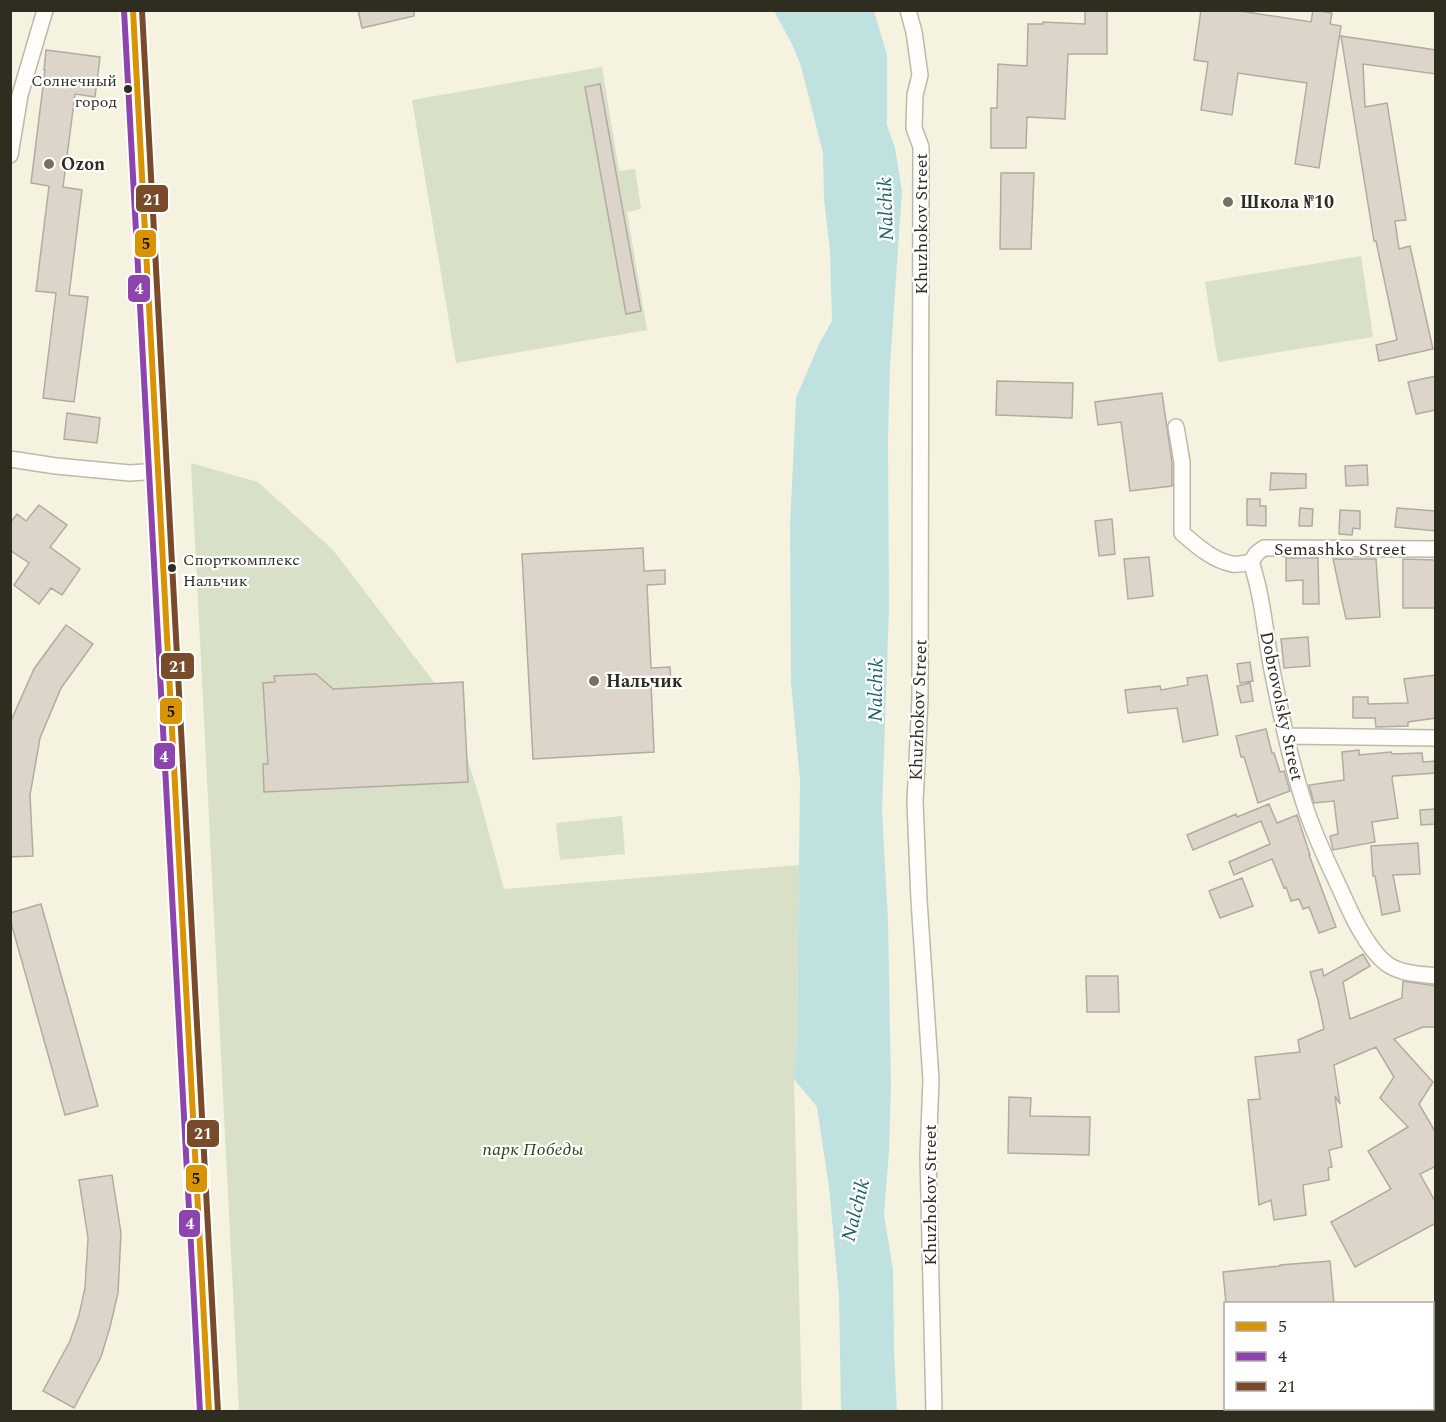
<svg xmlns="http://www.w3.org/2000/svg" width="1446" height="1422" font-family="Spectral,serif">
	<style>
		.green { fill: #d8e0c8 }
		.water { fill: #bfe2e1 }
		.building { fill: #ddd4ca; stroke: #b3aaa1; stroke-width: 1.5 }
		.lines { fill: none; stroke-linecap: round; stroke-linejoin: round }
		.minor-casing { stroke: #bcb9ab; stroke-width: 18 }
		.secondary-casing { stroke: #bcb9ab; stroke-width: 24 }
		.minor { stroke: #fefdfa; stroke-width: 15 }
		.secondary { stroke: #f1f6f4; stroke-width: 21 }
		.bus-1-casing { stroke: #fff; stroke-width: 10 }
		.bus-2-casing { stroke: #fff; stroke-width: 10 }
		.bus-3-casing { stroke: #fff; stroke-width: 10 }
		.bus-1 { stroke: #d99405; stroke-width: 6 }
		.bus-2 { stroke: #8e44ad; stroke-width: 6 }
		.bus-3 { stroke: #7a4b2a; stroke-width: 6 }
		.bus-dot { fill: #2f2d20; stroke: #fff; stroke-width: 2 }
		.poi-dot { fill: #757263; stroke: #fff; stroke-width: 2 }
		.labels { text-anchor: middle; stroke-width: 4.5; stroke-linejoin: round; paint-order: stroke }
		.bus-label { font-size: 16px; fill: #2f2d20; stroke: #fff; text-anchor: end }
		.poi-label { font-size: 18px; font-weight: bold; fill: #2f2d20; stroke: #fff; text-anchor: start }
		.street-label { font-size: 18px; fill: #2f2d20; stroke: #fff }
		.park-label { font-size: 18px; font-style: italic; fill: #2b4612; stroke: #fff }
		.water-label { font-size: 20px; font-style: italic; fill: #1d616a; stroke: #fff }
		.line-badge { stroke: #fff; stroke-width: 2 }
		.badge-label { font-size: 16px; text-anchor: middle; font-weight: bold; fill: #fff }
		.pale-badge-label { font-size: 16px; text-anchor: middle; font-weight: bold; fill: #111 }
	</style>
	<rect width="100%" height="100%" fill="#f6f2e0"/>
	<path class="green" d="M602 67 619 171 635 169 641 209 627 212 647 330 456 363 412 100Z
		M1361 256 1373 337 1218 362 1205 282Z
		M191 463 258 482 333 550 450 703 479 796 504 889 799 865 797 1033 794 1079 802 1411H239Z
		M622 816 625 854 560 860 556 823Z"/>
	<path class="water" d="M774 11H874L887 55V125L895 148 902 191 890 366 888 438 889 607 882 811 888 920 891 1085 889 1151 884 1215 893 1269 894 1353 897 1411H841L839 1296 829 1187 817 1107 794 1079 797 1033 800 780 791 682 790 527 796 398 819 344 832 321 830 251 824 199 823 153 801 66 792 44Z"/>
	<path class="building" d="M358 10H414V16L362 28Z
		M1085 10H1107V54H1068L1065 119 1027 117 1026 148H991V108H997L998 64 1027 66 1028 24H1043V22L1085 24Z
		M1201 10H1234L1311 22 1313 10 1332 13 1330 24 1341 26 1319 168 1295 164 1307 83 1238 73 1232 115 1201 110 1208 62 1194 60Z
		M1341 36 1436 50V74L1363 64 1365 107 1387 103 1406 220 1395 221 1399 249 1410 246 1433 349 1379 361 1376 345 1397 340 1376 241H1374Z
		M46 50 100 57 95 97 75 94 63 187 82 190 69 295 88 297 74 402 43 398 56 293 36 291 49 186 31 183 45 70H44Z
		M600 84 641 311 626 314 585 87Z
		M1001 173H1034L1031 249H1000Z
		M1436 376V410L1416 414 1408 382Z
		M997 381 1073 383 1072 418 996 415Z
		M1162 393 1172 463V486L1130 491 1121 422 1098 425 1095 402Z
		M67 413 100 418 97 443 64 439Z
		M1367 465 1368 485 1346 486 1345 466Z
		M1271 473 1306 474V488L1270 490Z
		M1247 499H1260V506H1266V526L1247 525Z
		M39 505 67 525 50 547 80 569 62 595 51 588 39 604 14 585 29 563 10 550V523L17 514 26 521Z
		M1300 508 1313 509 1312 526H1299Z
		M1397 508 1436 511V531L1395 527Z
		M1340 510 1360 511V529L1353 528 1352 535 1339 534Z
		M1112 519 1115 554 1099 556 1095 521Z
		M643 548 644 571 665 570V584L647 585 651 668 670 667 671 682 651 683 654 752 533 759 522 554Z
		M1149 557 1153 596 1128 599 1124 559Z
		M1286 558H1318L1319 604H1303V580L1286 581Z
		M1333 559H1376L1380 617 1346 619Z
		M1403 559 1436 560V608H1403Z
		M66 625 93 644 61 688 40 738 30 795 33 856 10 857V723L34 669Z
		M1308 637 1310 666 1284 668 1281 639Z
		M1250 662 1253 681 1240 683 1237 664Z
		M316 674 333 689 463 682 468 782 264 792 263 764H268L263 683 275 682 274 676Z
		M1207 675 1218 735 1183 742 1177 708 1128 713 1125 690 1160 686 1161 690 1188 685 1187 678Z
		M1436 675V718L1408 722V726L1376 727 1375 718H1353V697H1368V704L1408 703 1404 679Z
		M1250 683 1253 701 1241 703 1237 686Z
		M1266 729 1272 753H1274L1280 772 1284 771 1290 791 1258 803 1244 757H1241L1236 736Z
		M1359 750V755L1391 752 1392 754 1422 753 1423 762 1436 761V773L1393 776 1392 778 1398 818 1372 822 1375 842 1333 850 1330 836 1338 834 1334 801 1314 803 1309 785 1344 780 1342 752Z
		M1269 804 1277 823 1297 815 1310 855H1309L1336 927 1319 933 1309 907 1303 909 1299 899 1291 901 1286 887 1284 888 1272 859 1234 875 1229 862 1270 844 1261 821 1193 850 1187 835 1236 814 1237 817Z
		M1436 809V824L1421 825 1420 810Z
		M1418 843 1420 874 1393 875 1400 911 1382 915 1375 876H1373L1371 846Z
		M1242 878 1253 906 1220 918 1209 891Z
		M41 904 98 1106 65 1115 10 919V913Z
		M1363 954 1370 966 1343 982 1350 1019 1402 998 1403 981 1436 986V1027H1423L1394 1039 1433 1082 1419 1104 1436 1133V1166L1420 1174 1436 1203V1223L1355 1267 1331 1222 1391 1189 1368 1151 1408 1127 1380 1098 1394 1077 1376 1047 1334 1065 1340 1104 1335 1096 1342 1147 1329 1150 1332 1167 1328 1168 1329 1180 1303 1185 1306 1215 1274 1220 1271 1200 1259 1205 1248 1100 1260 1099 1255 1057 1300 1052 1298 1040 1324 1029 1318 1000 1310 972 1322 969 1324 976Z
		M1086 976H1118L1119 1012H1087Z
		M1009 1097 1031 1098 1030 1116 1090 1117 1089 1155 1008 1153Z
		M112 1175 121 1233 118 1293 110 1327 101 1357 74 1408 43 1391 70 1341 79 1315 85 1288 88 1238 79 1180Z
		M1330 1261 1334 1304H1226L1223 1272 1280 1266V1265Z"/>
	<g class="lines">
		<defs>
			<path id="minor" d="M908 10 914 32 920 75 915 95 914 128 921 147 920 699 915 802 919 900 931 1080 928 1155 934 1412
				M10 155 20 95 45 10
				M1176 427 1182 462V533C1196 545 1212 560 1232 564 1238 565 1245 563 1251 562 1263 597 1265 634 1272 670 1281 714 1290 760 1304 803 1313 833 1328 863 1341 891 1351 914 1367 949 1387 964 1401 974 1420 974 1436 976
				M10 459 56 466 130 473 159 471
				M1251 562 1257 553 1264 548 1436 549
				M1286 736 1436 738"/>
			<path id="secondary" d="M133 10 209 1412"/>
		</defs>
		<use href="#minor" class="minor-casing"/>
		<use href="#secondary" class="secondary-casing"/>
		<use href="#minor" class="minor"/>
		<use href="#secondary" class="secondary"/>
		<defs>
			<path id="bus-1" d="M133 10 209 1412"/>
			<path id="bus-2" d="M124 10 200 1412"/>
			<path id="bus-3" d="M142 10 218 1412"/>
		</defs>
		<use href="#bus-1" class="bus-1-casing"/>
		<use href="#bus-2" class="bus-2-casing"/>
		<use href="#bus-3" class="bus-3-casing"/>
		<use href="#bus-1" class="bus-1"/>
		<use href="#bus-2" class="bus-2"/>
		<use href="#bus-3" class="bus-3"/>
	</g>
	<g class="bus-dot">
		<circle cx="128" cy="89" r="5"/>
		<circle cx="172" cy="568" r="5"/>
	</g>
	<g class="poi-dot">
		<circle cx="49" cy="164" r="6"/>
		<circle cx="1228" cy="202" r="6"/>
		<circle cx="594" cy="681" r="6"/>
	</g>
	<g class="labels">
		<g class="bus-label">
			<text x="117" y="86">Солнечный<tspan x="117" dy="21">город</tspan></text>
			<text x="183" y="565" text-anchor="start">Спорткомплекс<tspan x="183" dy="21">Нальчик</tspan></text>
		</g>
		<g class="poi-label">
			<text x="61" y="170">Ozon</text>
			<text x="1240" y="208">Школа №10</text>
			<text x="606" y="687">Нальчик</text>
		</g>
		<g class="street-label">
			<text transform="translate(921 224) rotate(-90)" y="6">Khuzhokov Street</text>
			<text x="1340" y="555">Semashko Street</text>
			<text transform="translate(1282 706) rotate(78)" y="6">Dobrovolsky Street</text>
			<text transform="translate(918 710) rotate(-88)" y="6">Khuzhokov Street</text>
			<text transform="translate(930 1195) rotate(-90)" y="6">Khuzhokov Street</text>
		</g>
		<g class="park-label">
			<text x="533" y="1155">парк Победы</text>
		</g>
		<g class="water-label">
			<text transform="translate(885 209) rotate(-92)" y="7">Nalchik</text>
			<text transform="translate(875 690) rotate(-89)" y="7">Nalchik</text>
			<text transform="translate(855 1210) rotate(-76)" y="7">Nalchik</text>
		</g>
	</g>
	<g class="line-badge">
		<rect x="135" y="184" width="34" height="29" rx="6" fill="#7a4b2a"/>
		<rect x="134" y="229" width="23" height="29" rx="6" fill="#d99405"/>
		<rect x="127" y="274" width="24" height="29" rx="6" fill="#8e44ad"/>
		<rect x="160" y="652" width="35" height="28" rx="6" fill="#7a4b2a"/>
		<rect x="159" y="697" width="24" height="28" rx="6" fill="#d99405"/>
		<rect x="153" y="742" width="23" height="28" rx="6" fill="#8e44ad"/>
		<rect x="186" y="1119" width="34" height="29" rx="6" fill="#7a4b2a"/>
		<rect x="185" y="1164" width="23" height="29" rx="6" fill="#d99405"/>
		<rect x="178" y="1209" width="23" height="29" rx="6" fill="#8e44ad"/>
	</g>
	<g class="badge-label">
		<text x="152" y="205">21</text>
		<text x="139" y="294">4</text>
		<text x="178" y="672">21</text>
		<text x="164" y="762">4</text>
		<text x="203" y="1139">21</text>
		<text x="190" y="1229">4</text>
	</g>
	<g class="pale-badge-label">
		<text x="146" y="249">5</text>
		<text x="171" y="717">5</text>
		<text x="196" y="1184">5</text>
	</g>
	<rect width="1446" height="1422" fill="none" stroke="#2f2d20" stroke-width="24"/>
	<rect x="1224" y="1302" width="210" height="108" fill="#ffffff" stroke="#acaba6" stroke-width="1.5"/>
	<rect x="1236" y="1322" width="30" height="9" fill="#d99405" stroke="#acaba6" stroke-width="1.5"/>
	<text x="1278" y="1332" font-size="18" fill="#2f2d20">5</text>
	<rect x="1236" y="1352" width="30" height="9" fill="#8e44ad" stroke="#acaba6" stroke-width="1.5"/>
	<text x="1278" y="1362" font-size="18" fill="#2f2d20">4</text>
	<rect x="1236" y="1382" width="30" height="9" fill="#7a4b2a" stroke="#acaba6" stroke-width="1.5"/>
	<text x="1278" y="1392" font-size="18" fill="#2f2d20">21</text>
</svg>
